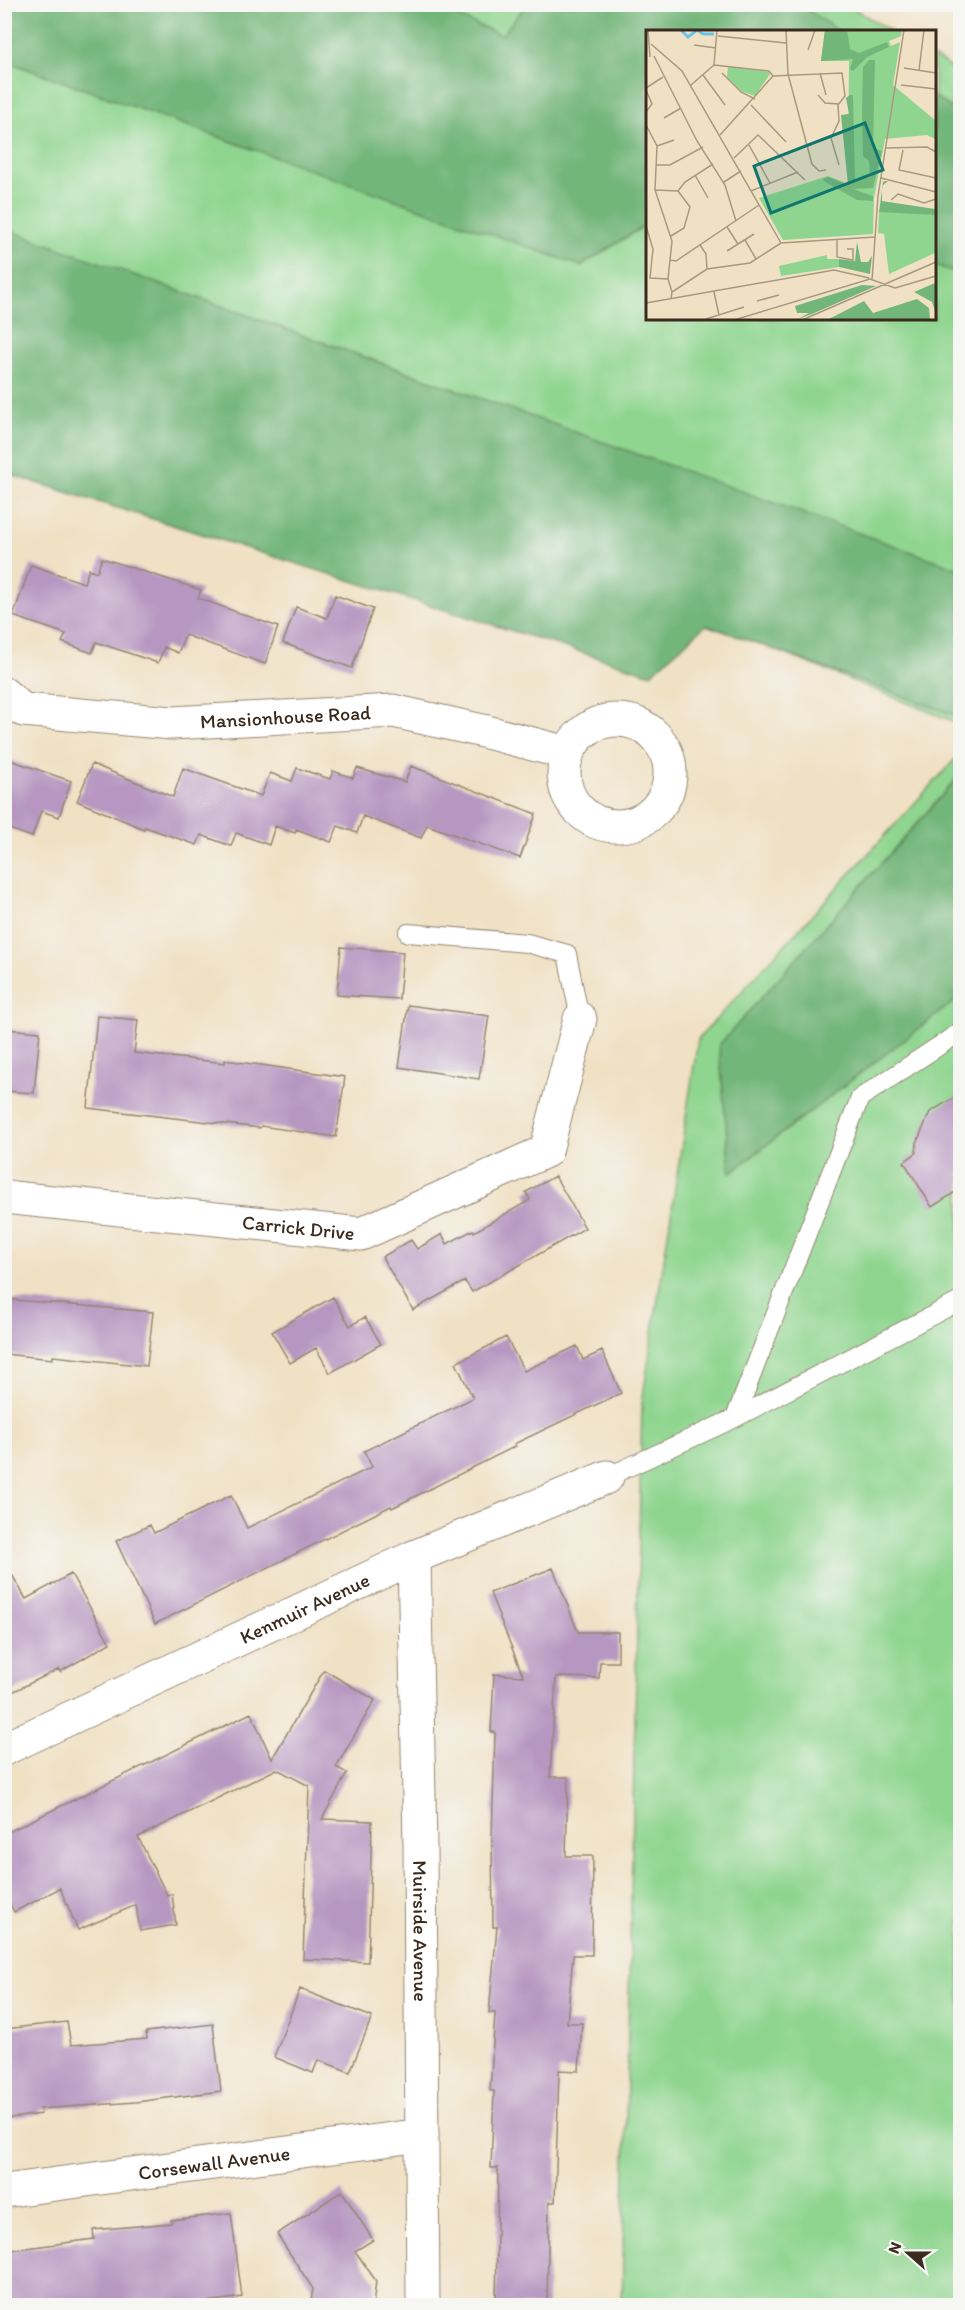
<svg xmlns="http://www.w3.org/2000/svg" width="965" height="2310" font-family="Itim,sans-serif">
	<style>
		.green { fill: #8fd58f; stroke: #658056; stroke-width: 1.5 }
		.forest { fill: #73b67a; stroke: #57704c; stroke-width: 1.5 }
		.building { fill: #b797c1 }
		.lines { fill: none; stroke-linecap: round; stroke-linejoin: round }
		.lane-casing { stroke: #968672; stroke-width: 20 }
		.street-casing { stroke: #968672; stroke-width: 35 }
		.lane { stroke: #fff; stroke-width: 18 }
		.street { stroke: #fff; stroke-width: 33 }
		.labels { text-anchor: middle; stroke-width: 6; stroke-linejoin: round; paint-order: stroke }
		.street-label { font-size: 20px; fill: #3b2a1e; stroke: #f6f6f2 }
		.inset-river { fill: none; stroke: #6ac4e7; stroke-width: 3 }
		.inset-road { fill: none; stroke: #a89882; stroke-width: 1.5 }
		.view { fill: #0f766e; fill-opacity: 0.15; stroke: #0f766e; stroke-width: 3 }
		.inset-edge { fill: none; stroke: #3b2a1e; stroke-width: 3 }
	</style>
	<rect width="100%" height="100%" fill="#f6f6f2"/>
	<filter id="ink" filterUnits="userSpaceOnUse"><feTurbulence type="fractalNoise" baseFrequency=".0167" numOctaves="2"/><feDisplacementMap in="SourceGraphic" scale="12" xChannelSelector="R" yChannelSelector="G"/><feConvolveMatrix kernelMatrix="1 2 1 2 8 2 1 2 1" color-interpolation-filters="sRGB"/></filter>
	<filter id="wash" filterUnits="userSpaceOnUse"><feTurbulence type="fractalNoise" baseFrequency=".008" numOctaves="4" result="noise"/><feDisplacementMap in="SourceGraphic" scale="24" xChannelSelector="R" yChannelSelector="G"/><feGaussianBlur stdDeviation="1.35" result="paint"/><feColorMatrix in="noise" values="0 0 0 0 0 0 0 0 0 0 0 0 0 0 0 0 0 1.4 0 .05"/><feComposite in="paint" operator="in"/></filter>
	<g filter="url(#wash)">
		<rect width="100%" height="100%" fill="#f0e1c5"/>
		<path class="green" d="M846 4 891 31 647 32V318H934V57L960 73V724L5 342 4 5Z
			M960 754V2305L622 2306 642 1403 698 1039Z"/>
		<path class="forest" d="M5 4 430 5 502 35 526 5H800L839 31 647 32V224L581 266 5 61Z
			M934 96 960 114V274L934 265Z
			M5 229 960 569V717L706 625 651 674 5 473Z
			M960 775V997L730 1173 719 1045Z"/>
		<g id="blocks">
			<path class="building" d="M102 558 201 590 198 598 278 627 265 664 185 635 178 653 164 647 158 663 96 642 92 653 62 642 66 634 13 616 31 565 84 583 89 569 97 572Z
				M335 595 373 609 352 668 283 643 296 607 327 618Z
				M4 758 71 781 59 817 41 811 32 837 4 827Z
				M92 764 173 797 183 768 261 796 270 773 292 781 297 768 330 779 333 771 353 778 357 768 405 782 411 766 536 814 520 858 427 825 421 838 363 816 357 833 338 826 331 842 296 829 295 833 275 826 269 845 236 833 231 846 201 835 197 845 145 827 144 829 77 801Z
				M341 947 403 952 399 999 337 995Z
				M408 1005 489 1016 479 1079 399 1067Z
				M97 1016 138 1020 134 1053 225 1063V1060L345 1077 336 1137 261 1126 260 1128 88 1108Z
				M6 1029 40 1032 34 1093 4 1091Z
				M960 1094V1189L932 1207 904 1162 916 1153 917 1142 930 1112Z
				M555 1176 585 1228 472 1292 465 1281 413 1310 382 1257 411 1240 417 1249 442 1234 447 1244 473 1230 474 1232 530 1200 526 1192Z
				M333 1297 350 1326 365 1317 381 1344 330 1373 316 1348 290 1363 272 1332Z
				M4 1299 153 1312 147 1366 53 1356V1359L4 1354Z
				M506 1337 524 1371 577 1346 583 1360 602 1351 621 1393 514 1444 516 1446 392 1508 391 1506 155 1624 116 1541 150 1525 154 1533 231 1495 247 1528 372 1467 364 1451 473 1398 456 1363Z
				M4 1561 26 1599 71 1574 110 1643 60 1672 59 1669 4 1696Z
				M553 1568 578 1632H618V1662H600L599 1678 556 1677 550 1777H568L566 1856H593L592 1955H573L567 2023H582L579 2071 559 2070 555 2202H549L547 2306H496L498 2168H491L494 2091H490L495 2013H489L497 1927H493L492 1839 495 1732H491L494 1674 523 1676 490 1593Z
				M324 1670 375 1700 336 1767 347 1773 322 1819 372 1821 368 1962 303 1959 309 1786 277 1769 138 1837 167 1895 172 1894 176 1925 140 1931 136 1905 78 1930 60 1888 14 1912 4 1892V1834L251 1713 272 1759Z
				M300 1989 372 2017 350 2072 318 2060 313 2073 274 2057Z
				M67 2022 71 2045 147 2039 146 2032 213 2024 221 2091 136 2102 40 2109 41 2114 4 2119V2029Z
				M342 2191 373 2240 355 2251 376 2281 373 2306H310L313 2289 277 2234Z
				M231 2213 242 2297 177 2306H4V2251L94 2239 93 2230 171 2223V2220Z"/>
		</g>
	</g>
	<g filter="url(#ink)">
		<use href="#blocks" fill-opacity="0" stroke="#968672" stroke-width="1.5"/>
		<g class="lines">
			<defs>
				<path id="lane" d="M408 933 527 943 567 954 580 1019
					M735 1418 960 1301
					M607 1477 735 1418 860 1098 960 1032"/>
				<g id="street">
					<path id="s1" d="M4 694 23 710 172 723 393 711 483 731 567 753"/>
					<circle cx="617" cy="773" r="53"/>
					<path id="s2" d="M4 1197 361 1234 546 1151 580 1019"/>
					<path id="s3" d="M414 1557 420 1845 423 2306"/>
					<path id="s4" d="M4 1749 414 1557 607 1477"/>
					<path id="s5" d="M4 2191 422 2135"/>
				</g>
			</defs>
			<use href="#lane" class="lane-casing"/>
			<use href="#street" class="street-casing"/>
			<use href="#lane" class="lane"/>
			<use href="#street" class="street"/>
		</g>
	</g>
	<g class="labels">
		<g class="street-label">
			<text dy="7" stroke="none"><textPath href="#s1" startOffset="288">Mansionhouse Road</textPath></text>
			<text dy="7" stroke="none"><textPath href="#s2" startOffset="296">Carrick Drive</textPath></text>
			<text dy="7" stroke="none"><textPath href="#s4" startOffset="332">Kenmuir Avenue</textPath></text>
			<text dy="7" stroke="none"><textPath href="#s3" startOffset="374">Muirside Avenue</textPath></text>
			<text dy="7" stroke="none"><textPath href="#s5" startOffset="212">Corsewall Avenue</textPath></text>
		</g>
	</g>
	<g transform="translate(646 30)">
		<rect width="290" height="290" fill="#f0e1c5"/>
		<path d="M179 0H256L255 6 243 11 245 16 254 12 247 55 289 90V109L281 105 239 109 228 168 227 204 137 210 113 168 182 146 202 154 203 31H175ZM82 36 123 42 124 44 109 66 95 61 81 47ZM247 180 289 185V223L243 244 238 204 232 203 233 182ZM181 225V229H193V237L135 246 133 236Z" fill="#8fd58f"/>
		<path d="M179 0H201L204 19 213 23 241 12 243 17 221 27 207 41 204 39 207 29 175 31ZM223 30H229L227 118 236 121 227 158 207 159 227 166V171L211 170 176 150 182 147 202 155 195 85 203 84 200 68 204 65H207L209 151 224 147 223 131 217 126 216 81 217 37ZM239 151H242L236 156V171L289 179V185L233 182 237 152ZM211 212 215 232H222L226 226 224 244 193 237V229L209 231ZM289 253H290L289 281 286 272 268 262ZM216 255 230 256 166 284 152 289 163 283H151L149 276ZM271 269 283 278 284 289H183L218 271 227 283Z" fill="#73b67a"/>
		<path class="inset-river" d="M35 0 42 7 51 0 57 4H68"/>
		<path class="inset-road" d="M2 0 4 27M140 0 142 44 166 134 173 141 180 140M72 6 140 13M5 14 36 41 135 213M48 15 70 18M162 20 169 0M8 26 51 111 79 155 90 191M68 35 123 41 127 46M68 35 71 0M258 38 290 43M273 40 278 0M76 43 95 62 109 69M174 43 180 65M57 45 79 75M127 46 196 43 199 66 192 75 193 91 185 108 193 135M45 55 68 35M255 55 290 59M0 58 17 47M0 60 6 74 0 82M172 65 179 73 193 74M105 75 140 112M18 88 35 78M0 95 11 116 9 160 26 211 22 249 26 262M74 105 127 46M103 115 124 153M11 116 28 110M240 118 281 117 290 122M257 120 253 140 290 148M88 128 112 105 159 150M10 135H24L57 117M49 145 62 168M235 148 290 162M78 152 95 141M9 160 32 161 44 177 38 198 25 206M32 161 39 152 67 134M105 161 152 142M245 170 252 164 278 173 290 169M0 196 7 219 4 248 22 249M81 197 92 214M99 210 110 229M191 210V227L207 230V219H201M54 215 60 224 61 239M81 221 108 204M24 230 30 231 113 175M226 250 232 166 258 0M68 262 73 285M25 269 26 262 61 239 104 233 135 213 229 207M111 271 133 265M0 273 188 240 223 248M60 289 98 277M88 290 224 249 249 258 290 246M156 290 290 232"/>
		<path class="view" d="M219 93 237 140 125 183 108 136Z"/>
		<rect width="290" height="290" class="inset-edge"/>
	</g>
	<rect width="965" height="2310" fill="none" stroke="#f6f6f2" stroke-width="24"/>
	<g transform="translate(908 2253) rotate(291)" stroke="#f6f6f2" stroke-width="4.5" paint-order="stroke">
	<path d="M0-4.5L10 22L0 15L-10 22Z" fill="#3b2a1e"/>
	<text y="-9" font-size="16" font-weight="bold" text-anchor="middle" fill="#3b2a1e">N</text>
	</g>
</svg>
